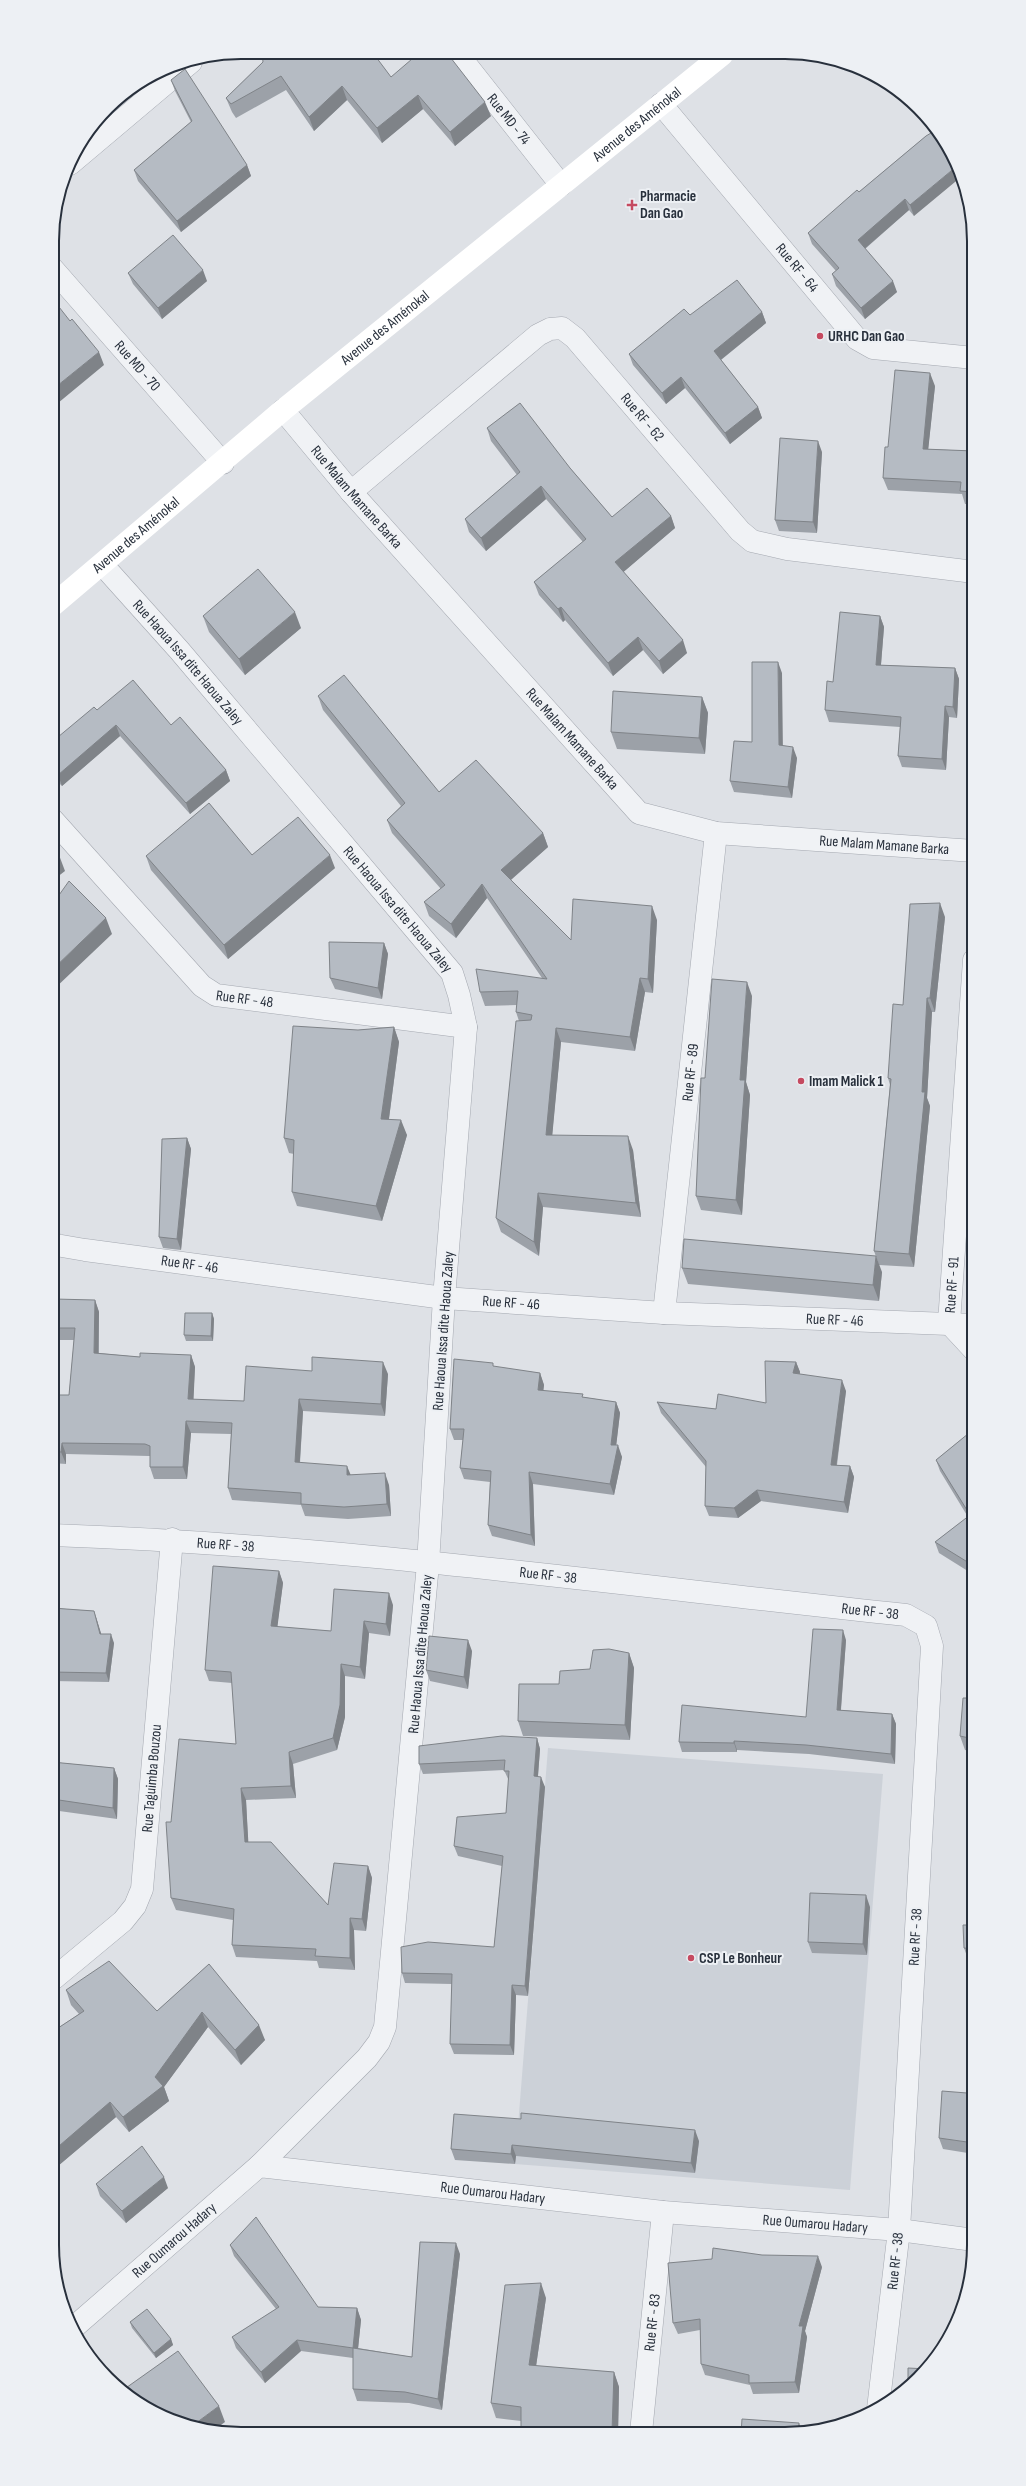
<svg xmlns="http://www.w3.org/2000/svg" width="1026" height="2486" font-family="'Sofia Sans Condensed',sans-serif">
	<style>
		.built { fill: #ccd1d8 }
		.lines { fill: none; stroke-linecap: round; stroke-linejoin: round }
		.street-casing { stroke: #a4a8b0; stroke-width: 23 }
		.street { stroke: #f0f2f5; stroke-width: 22 }
		.secondary { stroke: #fff; stroke-width: 22 }
		.wall { fill: #9ca1a8 }
		.shaded-wall { fill: #7f8388 }
		.building { fill: #b5bbc3; stroke: #7f8388 }
		.poi-dot { fill: #c54a60; stroke: #edf0f4; stroke-width: 1.5 }
		.labels { text-anchor: middle; stroke-width: 4; stroke-linejoin: round; paint-order: stroke }
		.street-label { font-size: 15px; fill: #28303c; stroke: #edf0f4 }
		.poi-label { font-size: 15px; font-weight: bold; fill: #28303c; stroke: #edf0f4; text-anchor: start }
		.rim { fill: none; stroke: #28303c; stroke-width: 2 }
	</style>
	<rect width="100%" height="100%" fill="#dee1e6"/>
	<path class="built" d="M548 1748 883 1774 850 2190 515 2164Z"/>
	<g class="lines">
		<defs>
			<g id="street">
				<path id="s1" d="M457 53 561 185"/>
				<path id="s2" d="M661 104 857 339 873 348 974 358"/>
				<path d="M70 164 191 62"/>
				<path id="s3" d="M52 268 223 463"/>
				<path id="s4" d="M283 410 351 492 639 813 716 833 974 851"/>
				<path id="s5" d="M351 492 538 335 550 329 562 328 575 338 740 531 752 541 787 549 974 572"/>
				<path id="s6" d="M109 572 179 650 452 973 459 995 466 1027 444 1298 428 1564 385 2027 379 2042 367 2058 259 2166"/>
				<path id="s7" d="M52 819 202 986 216 995 466 1027"/>
				<path id="s8" d="M52 1242 56 1245 85 1250 444 1298 664 1313 974 1325"/>
				<path id="s9" d="M664 1313 716 833"/>
				<path id="s10" d="M974 1350 949 1323 974 960"/>
				<path id="s11" d="M52 1535C337 1545 622 1585 906 1615L926 1626 932 1646 899 2230 878 2409"/>
				<path id="s12" d="M52 1980 123 1921 135 1906 142 1889 172 1539"/>
				<path id="s13" d="M73 2328 259 2166 663 2212 899 2230 974 2240"/>
				<path id="s14" d="M641 2433 663 2212"/>
			</g>
		</defs>
		<use href="#street" class="street-casing"/>
		<use href="#street" class="street"/>
		<path class="secondary" id="s15" d="M52 606 283 410 722 55"/>
	</g>
	<path class="wall" d="M263 62 391 77 491 116 455 146 423 109 382 143 347 100 314 131 286 90 236 118 232 112 226 98Z
		M171 80 247 165 251 176 181 232 138 181 134 170 191 122 175 91Z
		M926 136 914 216 909 210 865 249 897 292 865 319 836 286 832 274 836 271 812 244 808 233 859 192Z
		M128 273 207 281 162 319 133 284Z
		M762 312 766 323 721 360 758 407 762 418 730 444 685 388 666 404 633 365 629 354 690 315Z
		M935 386 928 449 974 451V504H965L962 494 888 490 883 478 888 447Z
		M487 428 570 468 612 517 671 516 675 528 623 572 687 653 663 674 643 650 613 676 565 620 563 622 539 595 534 582 583 542 546 499 486 551 469 532 465 519 517 475 491 441Z
		M822 452 817 533 779 531 775 520Z
		M203 616 301 628 245 675 209 632Z
		M880 616 884 627 881 665 955 668 959 679 957 718 949 717 946 770 902 767 898 756 900 727 829 722 825 710 833 682Z
		M782 673V746L797 758 792 798 734 792 730 781 752 742Z
		M318 696 439 792 543 833 548 847 511 880 571 940 657 920 653 993 645 992 635 1051 561 1042 552 1135 633 1150 641 1217 543 1207 539 1256 501 1232 496 1218 519 1021 516 1012 517 1005 485 1006 480 992 542 978 487 898 456 938 429 916 424 902 441 889 392 833 387 820 401 806 323 710Z
		M702 697 708 713 705 754 617 749 611 732Z
		M97 710 171 725 226 770 230 781 190 814 120 736 62 786 52 776V742Z
		M252 855 335 868 228 959 151 870 146 856Z
		M945 917 935 1012H932L927 1098 930 1106 914 1267 879 1265 874 1251 890 1085 888 1078 903 1005Z
		M384 943 388 954 382 999 335 989 330 978Z
		M752 996 746 1082 750 1095 742 1215 701 1210 696 1196 705 1078Z
		M394 1027 399 1042 389 1119 407 1135 382 1221 297 1206 292 1192 294 1154 289 1153 284 1138 358 1030Z
		M974 1076V1145L969 1133Z
		M187 1138 191 1149 181 1250 163 1248 159 1237Z
		M682 1268 882 1272 879 1301 688 1284Z
		M95 1300 99 1312V1353L140 1357 191 1355 195 1367 193 1400 244 1401 312 1371 388 1374 385 1416 303 1411 300 1463 350 1475 389 1485 391 1516 348 1519 305 1516 301 1505 232 1500 228 1488 231 1434 191 1433 187 1479H154L150 1467V1456H149L66 1454V1464L52 1463V1395H69L74 1340H58L54 1328Z
		M212 1313 214 1319 213 1341H186L184 1335Z
		M796 1362 800 1372V1374L846 1391 837 1465 850 1466 854 1477 848 1513 761 1501 738 1518 709 1516 705 1506 706 1467 661 1413 657 1402 716 1409 766 1403Z
		M494 1367 540 1373 544 1385 543 1391 616 1402 620 1413 616 1445 622 1457 614 1495 533 1484 535 1546 492 1536 488 1525 490 1482 464 1479 460 1468 463 1440H454L450 1429Z
		M974 1429V1591L971 1588 967 1577 971 1573 939 1553 935 1542 968 1517 940 1471 936 1460Z
		M52 1552 58 1562 53 1608 94 1611 101 1634 114 1643 109 1682 52 1681Z
		M279 1571 283 1583 277 1627 331 1631 393 1605 390 1636 369 1633 365 1679 345 1676V1717L337 1750 293 1764 296 1798 246 1800 248 1842 328 1905 368 1866 372 1878 366 1931 354 1930 355 1970 319 1968 317 1961 236 1957 232 1945 233 1920 176 1910 171 1898V1822L236 1744 232 1683 209 1681 205 1670Z
		M846 1640 841 1710 892 1714 896 1724 895 1764 809 1754 737 1750V1752H682L679 1742 806 1717Z
		M472 1651 468 1689 430 1681 426 1670Z
		M629 1653 634 1668 630 1740 523 1736 518 1721 590 1669Z
		M974 1698V1752L965 1750 960 1736Z
		M537 1738 540 1749 538 1777 545 1787 528 1996 516 1995 514 2055 454 2054 450 2044 452 1984 405 1983 402 1973 494 1947 502 1866 458 1856 454 1846 506 1813 509 1781 504 1770 423 1774 419 1764Z
		M52 1762 114 1768 118 1779 117 1819 52 1810Z
		M870 1907 867 1955 812 1953 808 1942Z
		M974 1925V1977L970 1968 972 1959H968L964 1948Z
		M209 1964 265 2040 241 2065 208 2027 164 2087 169 2101 129 2132 116 2117 52 2171V2032L79 2014 71 2005 66 1990 157 2011Z
		M974 2043V2154L943 2149 939 2138 967 2093Z
		M454 2114 699 2141 695 2173 516 2156 515 2164 455 2160 451 2149Z
		M96 2184 168 2188 126 2223 100 2196Z
		M230 2245 318 2307 357 2308 361 2320 358 2348 412 2357 460 2254 442 2410 409 2403 357 2401 353 2389V2358L301 2351 265 2383 236 2348 232 2337 276 2309 234 2256Z
		M822 2267 805 2331 807 2337 799 2393 753 2394 750 2385 705 2375 701 2364 700 2330 678 2334 673 2323Z
		M546 2298 536 2366 614 2372 619 2387 618 2433 521 2432V2421L496 2418 491 2403Z
		M130 2322 171 2339 173 2345 156 2358 132 2328Z"/>
	<path class="shaded-wall" d="M342 86 347 100 314 131 309 117Z
		M418 95 423 109 382 143 377 128Z
		M485 102 491 116 455 146 450 132Z
		M247 165 251 176 181 232 177 221Z
		M957 166 961 177 914 216 910 205Z
		M905 199 909 210 862 251 858 240Z
		M203 270 207 281 162 319 158 308Z
		M893 281 897 292 865 319 861 308Z
		M762 312 766 323 718 362 714 351Z
		M99 352 104 365 52 408V390Z
		M930 373 935 386 927 461 923 449Z
		M681 377 685 388 666 404 662 393Z
		M758 407 762 418 730 444 725 433Z
		M818 441 822 452 817 533 813 522Z
		M541 486 546 499 486 551 481 538Z
		M671 516 675 528 620 575 615 562Z
		M561 607 565 620 563 622 558 609Z
		M295 612 301 628 245 675 239 659Z
		M880 616 884 627 880 676 876 665Z
		M638 637 643 650 613 676 608 663Z
		M683 640 687 653 663 674 659 661Z
		M778 662 782 673 783 756 779 745Z
		M955 668 959 679 957 718 953 707Z
		M702 697 708 713 705 754 699 738Z
		M945 706 949 717 946 770 942 759Z
		M116 725 120 736 62 786 58 775Z
		M793 747 797 758 792 798 788 787Z
		M226 770 230 781 190 814 186 803Z
		M543 833 548 847 506 884 501 870Z
		M59 855 65 871 52 881V860Z
		M330 855 335 868 228 959 224 945Z
		M482 884 487 898 456 938 451 924Z
		M940 903 945 917 935 1012 930 998Z
		M652 906 657 920 653 993 648 979Z
		M106 918 112 934 52 991V970Z
		M384 943 388 954 382 999 378 988Z
		M640 978 645 992 635 1051 630 1037Z
		M747 982 752 996 746 1082 750 1095 742 1215 736 1200 740 1080Z
		M927 998 932 1012 927 1098 930 1106 914 1267 909 1254 922 1092Z
		M394 1027 399 1042 387 1133 381 1119Z
		M556 1028 561 1042 551 1149 546 1135Z
		M401 1120 407 1135 382 1221 376 1206Z
		M628 1136 633 1150 641 1217 636 1203Z
		M187 1138 191 1149 181 1250 177 1239Z
		M538 1193 543 1207 539 1256 534 1242Z
		M876 1256 882 1272 879 1301 873 1285Z
		M95 1300 99 1312 98 1365 94 1353Z
		M212 1313 214 1319 213 1341 211 1336Z
		M191 1355 195 1367 193 1411 188 1399Z
		M383 1362 388 1374 385 1416 381 1404Z
		M796 1362 800 1372 797 1384 793 1373Z
		M540 1373 544 1385 542 1402 538 1390Z
		M842 1380 846 1391 835 1476 831 1465Z
		M299 1399 303 1411 299 1474 295 1462Z
		M616 1402 620 1413 615 1456 611 1445Z
		M186 1421 191 1433 187 1479 183 1467Z
		M62 1443 66 1454V1464L61 1452Z
		M618 1445 622 1457 614 1495 610 1484Z
		M347 1466 352 1478 347 1475Z
		M850 1466 854 1477 848 1513 844 1502Z
		M529 1472 533 1484 535 1546 531 1535Z
		M385 1473 389 1485 391 1516 387 1504Z
		M757 1490 761 1501 738 1518 734 1508Z
		M54 1553 58 1562 52 1613V1573Z
		M279 1571 283 1583 276 1638 271 1626Z
		M389 1593 393 1605 390 1636 386 1624Z
		M94 1611 97 1620 104 1643 100 1634Z
		M364 1621 369 1633 365 1679 360 1667Z
		M843 1630 846 1640 840 1720 837 1710Z
		M111 1634 114 1643 109 1682 106 1673Z
		M468 1640 472 1651 468 1689 464 1677Z
		M629 1653 634 1668 630 1740 625 1725Z
		M341 1664 345 1676V1717L337 1750 333 1738Z
		M892 1714 896 1724 895 1764 891 1754Z
		M537 1738 540 1749 537 1787 534 1776Z
		M734 1741 737 1750V1752L734 1743Z
		M289 1752 293 1764 296 1798 291 1786Z
		M114 1768 118 1779 117 1819 113 1808Z
		M541 1777 545 1787 528 1996 525 1986Z
		M241 1788 246 1800 249 1854 245 1842Z
		M368 1866 372 1878 366 1931 362 1919Z
		M866 1895 870 1907 867 1955 863 1944Z
		M350 1918 354 1930 355 1970 350 1958Z
		M512 1985 516 1995 514 2055 510 2045Z
		M202 2012 208 2027 164 2087 169 2101 129 2132 123 2117 155 2077Z
		M259 2025 265 2040 241 2065 235 2050Z
		M110 2102 116 2117 52 2171V2152Z
		M695 2130 699 2141 695 2173 691 2163Z
		M512 2145 516 2156 515 2164 511 2154Z
		M164 2177 168 2188 126 2223 122 2211Z
		M456 2243 460 2254 442 2410 438 2399Z
		M818 2256 822 2267 805 2331 807 2337 799 2393 795 2382 799 2326Z
		M541 2283 546 2298 534 2380 529 2365Z
		M357 2308 361 2320 357 2359 353 2348Z
		M171 2339 173 2345 156 2358 154 2353Z
		M297 2340 301 2351 265 2383 261 2372Z
		M614 2372 619 2387 618 2433H613L612 2432Z
		M219 2406 225 2422 214 2430H204L192 2426Z
		M799 2423 802 2432H798Z"/>
	<path class="building" d="M262 52 373 53 391 77 419 53H447L485 102 450 132 418 95 377 128 342 86 309 117 281 76 231 104 226 98 263 62Z
		M185 69 247 165 177 221 134 170 192 121 171 80Z
		M936 130 949 146 957 166 910 205 905 199 858 240 893 281 861 308 832 274 839 268 808 233 857 190 859 192 926 136Z
		M173 235 203 270 158 308 128 273Z
		M737 280 762 312 714 351 758 407 725 433 681 377 662 393 629 354 684 309 690 315Z
		M52 298 70 321 72 319 99 352 52 390Z
		M895 370 930 373 923 449 974 451V492L960 491 961 482 883 478 885 447H888Z
		M520 403 570 468 612 517 647 488 671 516 615 562 683 640 659 661 638 637 608 663 561 607 558 609 534 582 586 539 541 486 481 538 465 519 520 472 487 428Z
		M780 438 818 441 813 522 775 520Z
		M258 569 295 612 239 659 203 616Z
		M840 612 880 616 876 665 955 668 953 707 945 706 942 759 898 756 901 717 825 710 827 681 833 682Z
		M752 662H778L779 745 793 747 788 787 730 781 734 741 752 742Z
		M344 675 439 792 476 760 543 833 501 870 571 940 573 899 652 906 648 979 640 978 630 1037 556 1028 546 1135 628 1136 636 1203 538 1193 534 1242 496 1218 516 1021 531 1020 532 1015 516 1012 518 991 480 992 476 969 547 979 482 884 451 924 424 902 445 885 387 820 405 803 318 696Z
		M133 680 171 725 180 717 226 770 186 803 116 725 58 775 52 769V742L94 707 97 710Z
		M613 691 702 697 699 738 611 732Z
		M209 803 252 855 298 817 330 855 224 945 146 856Z
		M52 849 59 855 52 860Z
		M69 881 106 918 52 970V905Z
		M940 903 930 998H927L922 1092H925L909 1254 874 1251 891 1079 888 1078 893 1004 903 1005 910 904Z
		M329 942 384 943 378 988 330 978Z
		M712 979 747 982 740 1080H745L736 1200 696 1196 701 1078H705Z
		M293 1026 358 1030 394 1027 381 1119 401 1120 376 1206 292 1192 294 1140 284 1138Z
		M973 1076H974V1133H969Z
		M187 1138 177 1239 159 1237 162 1139Z
		M684 1239 876 1256 873 1285 682 1268Z
		M54 1299 95 1300 94 1353 140 1357V1353L191 1355 188 1399 244 1401 246 1366 312 1371V1357L383 1362 381 1404 299 1399 295 1462 347 1466V1475L385 1473 387 1504 344 1507 301 1504V1493L228 1488 232 1423 186 1421 183 1467H150V1446L145 1444 62 1443 61 1452H52V1395H69L75 1328H54Z
		M185 1313H212L211 1336 184 1335Z
		M454 1359 493 1363V1366L540 1373 538 1390 583 1394 582 1397 616 1402 611 1445H618L610 1484 529 1472 531 1535 488 1525 491 1471 460 1468 464 1429H450Z
		M765 1361 796 1362 793 1373 842 1380 831 1465 850 1466 844 1502 757 1490 734 1508 705 1506 706 1461 657 1402 716 1409 718 1394 766 1403Z
		M974 1429V1566L935 1542 970 1515 936 1460Z
		M52 1552 54 1553 52 1573Z
		M213 1566 279 1571 271 1626 331 1631 334 1589 389 1593 386 1624 364 1621 360 1667 341 1664 340 1705 333 1738 289 1752 291 1786 241 1788 245 1842H271L328 1905 334 1863 368 1866 362 1919 350 1918V1958L315 1956 316 1949 232 1945 234 1909 171 1898 166 1822H171L179 1739 236 1744 231 1672 205 1670Z
		M974 1571V1585L967 1577Z
		M52 1608 94 1611 100 1634H111L106 1673 52 1672Z
		M813 1629 843 1630 837 1710 892 1714 891 1754 806 1745 734 1741V1743L679 1742 682 1705 806 1717Z
		M429 1636 468 1640 464 1677 426 1670Z
		M609 1649 629 1653 625 1725 518 1721 519 1684H559L560 1671 590 1669 593 1650Z
		M963 1698H974V1739L960 1736Z
		M502 1736 537 1738 534 1776 541 1777 525 1986 512 1985 510 2045 450 2044 452 1974 402 1973 401 1947 428 1942 494 1947 503 1856 454 1846 457 1817 506 1813 509 1771H504L505 1760 419 1764V1746Z
		M52 1762 114 1768 113 1808 52 1799Z
		M810 1893 866 1895 863 1944 808 1942Z
		M963 1925H974V1949L964 1948Z
		M974 1951V1968H970Z
		M109 1961 157 2011 209 1964 259 2025 235 2050 202 2012 155 2077 163 2086 123 2117 110 2102 52 2152V2032L84 2011 66 1990Z
		M974 2043V2143L939 2138 942 2091 967 2093Z
		M521 2113 695 2130 691 2163 512 2145 511 2154 451 2149 454 2114 521 2119Z
		M142 2146 164 2177 122 2211 96 2184Z
		M256 2217 318 2307 357 2308 353 2348 297 2340 261 2372 232 2337 279 2307 230 2245Z
		M420 2242 456 2243 438 2399 405 2392 353 2389V2348L412 2357Z
		M713 2248 762 2255 818 2256 799 2326H803L795 2382 749 2383V2375L701 2364 700 2319 673 2323 668 2263 712 2259Z
		M541 2283 529 2365 614 2372 612 2432 582 2428 581 2433 521 2432V2407L491 2403 505 2285Z
		M147 2309 171 2339 154 2353 130 2322Z
		M178 2351 219 2406 192 2426 157 2414 123 2390Z
		M908 2368 928 2369 908 2385Z
		M742 2419 799 2423 798 2432 785 2434H741Z"/>
	<g class="poi-dot">
		<path d="M630 199h4v4h4v4h-4v4h-4v-4h-4v-4h4z"/>
		<circle cx="820" cy="336" r="4"/>
		<circle cx="801" cy="1081" r="4"/>
		<circle cx="691" cy="1958" r="4"/>
	</g>
	<g class="labels">
		<g class="street-label">
			<text dy="5" stroke="none"><textPath href="#s1" startOffset="84">Rue MD - 74</textPath></text>
			<text dy="5" stroke="none"><textPath href="#s15" startOffset="758">Avenue des Aménokal</textPath></text>
			<text dy="5" stroke="none"><textPath href="#s2" startOffset="213">Rue RF - 64</textPath></text>
			<text dy="5" stroke="none"><textPath href="#s15" startOffset="434">Avenue des Aménokal</textPath></text>
			<text dy="5" stroke="none"><textPath href="#s3" startOffset="130">Rue MD - 70</textPath></text>
			<text dy="5" stroke="none"><textPath href="#s5" startOffset="390">Rue RF - 62</textPath></text>
			<text dy="5" stroke="none"><textPath href="#s4" startOffset="114">Rue Malam Mamane Barka</textPath></text>
			<text dy="5" stroke="none"><textPath href="#s15" startOffset="110">Avenue des Aménokal</textPath></text>
			<text dy="5" stroke="none"><textPath href="#s6" startOffset="120">Rue Haoua Issa dite Haoua Zaley</textPath></text>
			<text dy="5" stroke="none"><textPath href="#s4" startOffset="438">Rue Malam Mamane Barka</textPath></text>
			<text dy="5" stroke="none"><textPath href="#s4" startOffset="786">Rue Malam Mamane Barka</textPath></text>
			<text dy="5" stroke="none"><textPath href="#s6" startOffset="444">Rue Haoua Issa dite Haoua Zaley</textPath></text>
			<text dy="5" stroke="none"><textPath href="#s7" startOffset="270">Rue RF - 48</textPath></text>
			<text dy="5" stroke="none"><textPath href="#s9" startOffset="242">Rue RF - 89</textPath></text>
			<text dy="5" stroke="none"><textPath href="#s8" startOffset="140">Rue RF - 46</textPath></text>
			<text dy="5" stroke="none"><textPath href="#s10" startOffset="75">Rue RF - 91</textPath></text>
			<text dy="5" stroke="none"><textPath href="#s8" startOffset="464">Rue RF - 46</textPath></text>
			<text dy="5" stroke="none"><textPath href="#s8" startOffset="788">Rue RF - 46</textPath></text>
			<text transform="translate(443 1331) rotate(-86)" y="5">Rue Haoua Issa dite Haoua Zaley</text>
			<text dy="5" stroke="none"><textPath href="#s11" startOffset="174">Rue RF - 38</textPath></text>
			<text dy="5" stroke="none"><textPath href="#s11" startOffset="498">Rue RF - 38</textPath></text>
			<text dy="5" stroke="none"><textPath href="#s11" startOffset="822">Rue RF - 38</textPath></text>
			<text transform="translate(420 1654) rotate(-85)" y="5">Rue Haoua Issa dite Haoua Zaley</text>
			<text dy="5" stroke="none"><textPath href="#s12" startOffset="241">Rue Taguimba Bouzou</textPath></text>
			<text transform="translate(915 1937) rotate(-87)" y="5">Rue RF - 38</text>
			<text dy="5" stroke="none"><textPath href="#s13" startOffset="482">Rue Oumarou Hadary</textPath></text>
			<text dy="5" stroke="none"><textPath href="#s13" startOffset="806">Rue Oumarou Hadary</textPath></text>
			<text dy="5" stroke="none"><textPath href="#s13" startOffset="134">Rue Oumarou Hadary</textPath></text>
			<text transform="translate(895 2261) rotate(-84)" y="5">Rue RF - 38</text>
			<text dy="5" stroke="none"><textPath href="#s14" startOffset="111">Rue RF - 83</textPath></text>
		</g>
		<g class="poi-label">
			<text x="640" y="201">Pharmacie<tspan x="640" dy="17">Dan Gao</tspan></text>
			<text x="828" y="341">URHC Dan Gao</text>
			<text x="809" y="1086">Imam Malick 1</text>
			<text x="699" y="1963">CSP Le Bonheur</text>
		</g>
	</g>
	<path d="M0 0H1026V2486H0ZM241 59H785A182 182 0 0 1 967 241V2245A182 182 0 0 1 785 2427H241A182 182 0 0 1 59 2245V241A182 182 0 0 1 241 59Z" fill="#edf0f4" fill-rule="evenodd"/>
	<path class="rim" d="M241 59H785A182 182 0 0 1 967 241V2245A182 182 0 0 1 785 2427H241A182 182 0 0 1 59 2245V241A182 182 0 0 1 241 59Z"/>
</svg>
